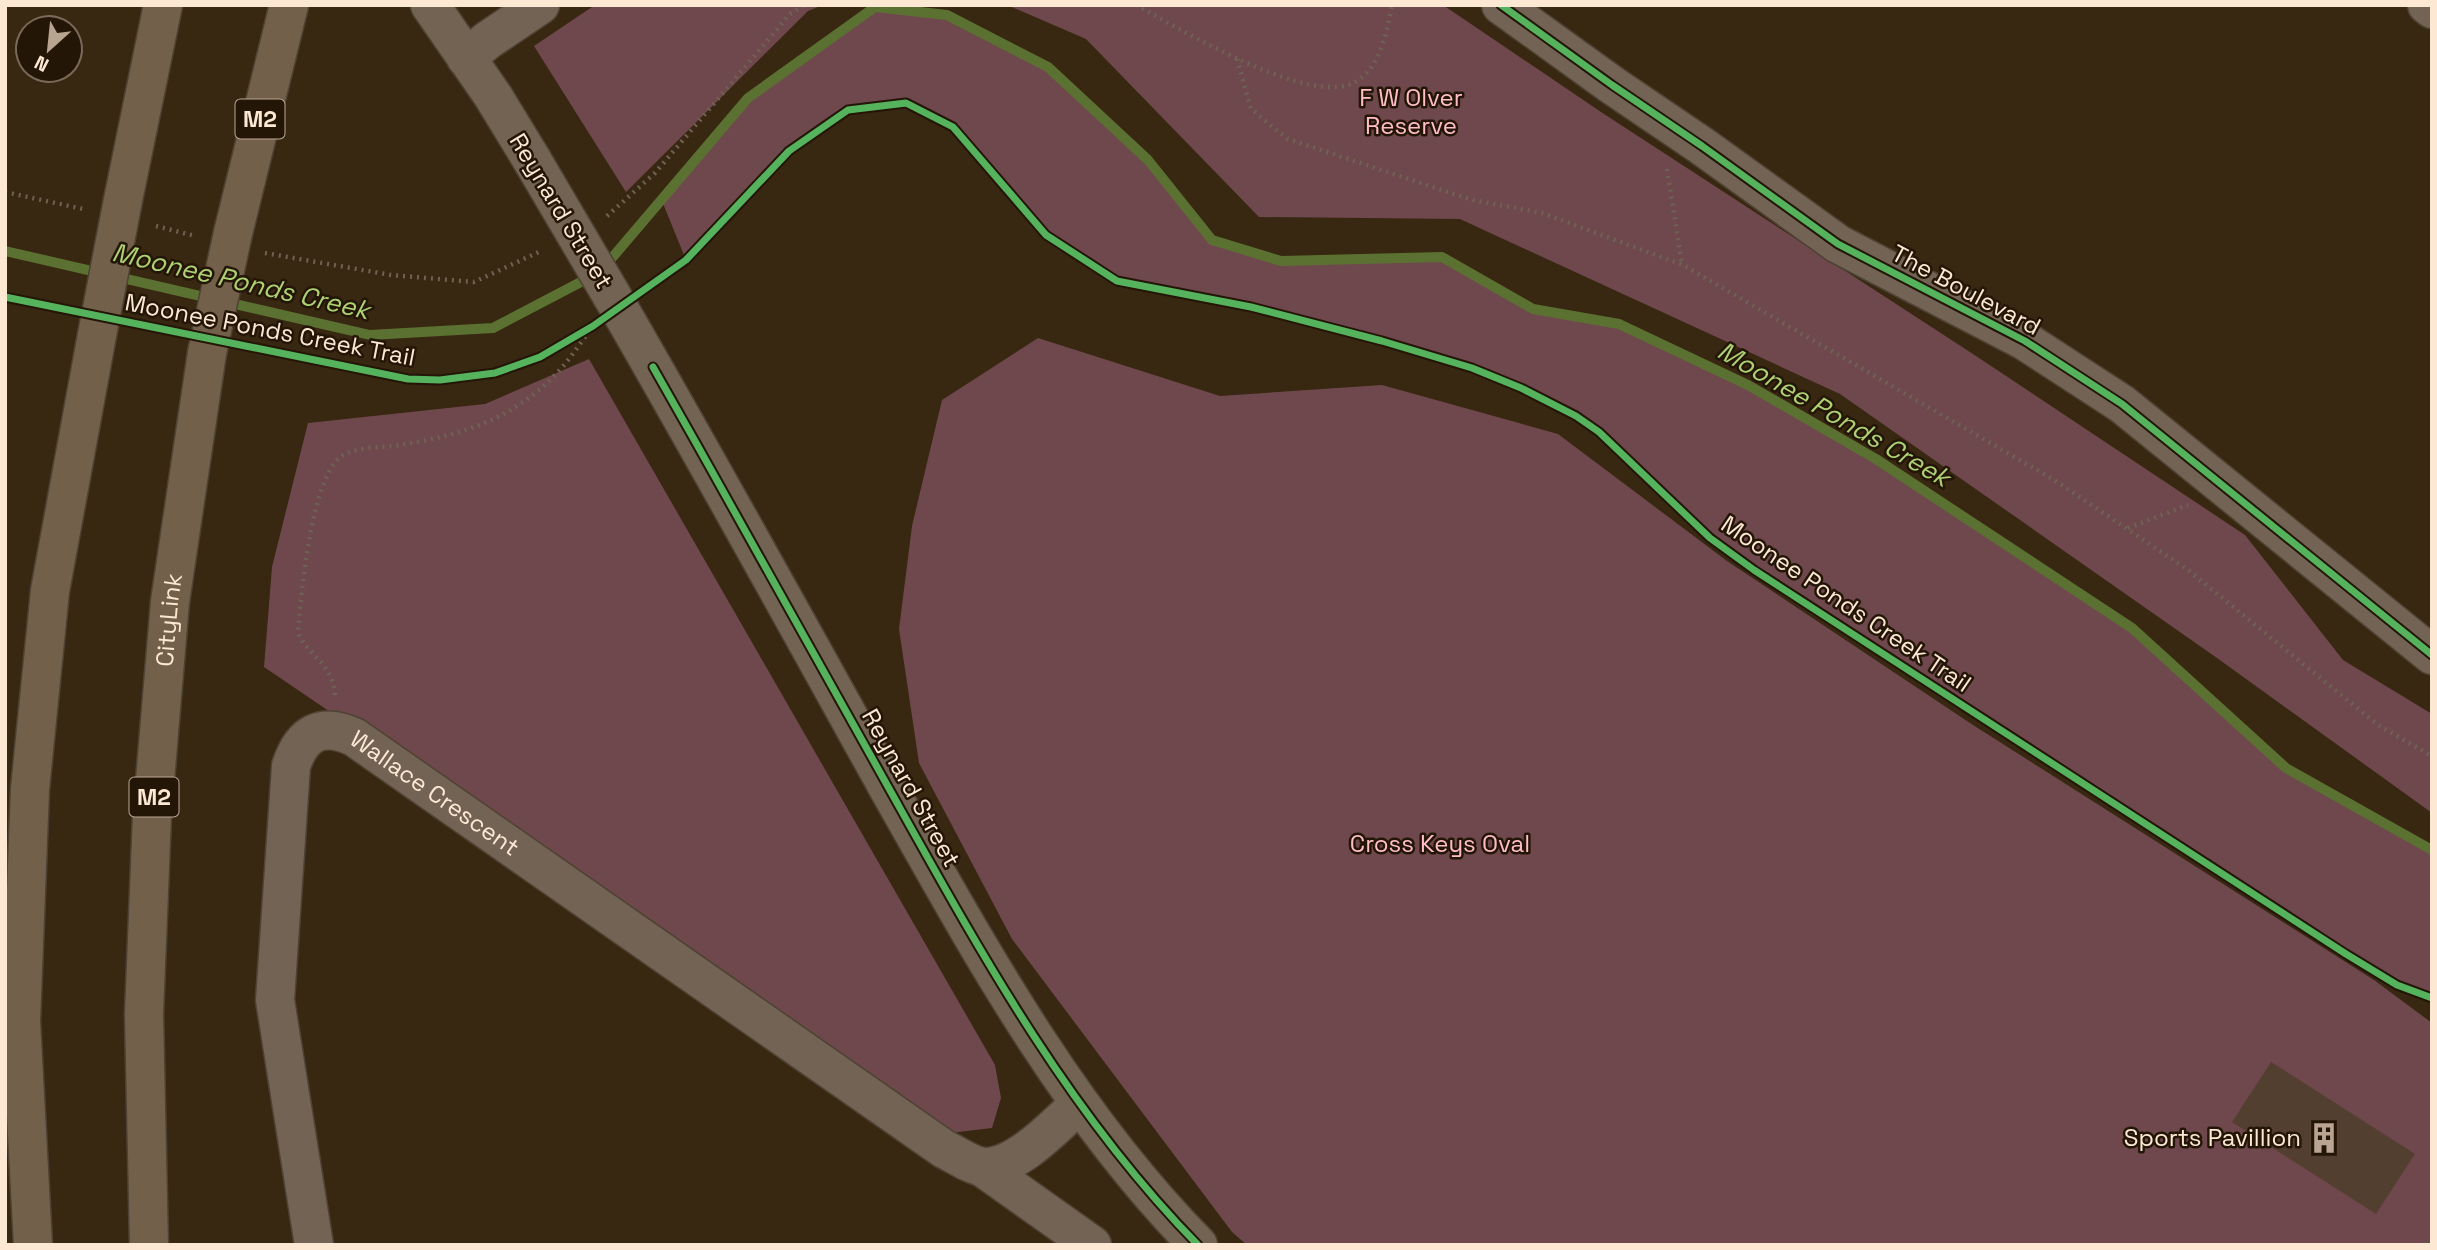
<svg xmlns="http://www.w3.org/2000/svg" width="2437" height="1250" font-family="'Space Grotesk',sans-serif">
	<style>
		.green { fill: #6f484d }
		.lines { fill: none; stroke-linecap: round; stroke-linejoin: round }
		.stream { stroke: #5b7132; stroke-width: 10 }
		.building { fill: #533f2f }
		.street-casing { stroke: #4e4232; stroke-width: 41 }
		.secondary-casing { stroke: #4e4232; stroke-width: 41 }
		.highway-casing { stroke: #4e4232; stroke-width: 41 }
		.path { stroke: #6f6253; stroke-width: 4.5; stroke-dasharray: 2 5; stroke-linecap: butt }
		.street { stroke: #726354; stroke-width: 38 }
		.secondary { stroke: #726352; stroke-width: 38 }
		.highway { stroke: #72604b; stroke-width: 38 }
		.secondary-bridge-casing { stroke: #4e4232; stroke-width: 41; stroke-linecap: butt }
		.highway-bridge-casing { stroke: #4e4232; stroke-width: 41; stroke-linecap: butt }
		.secondary-bridge { stroke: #726352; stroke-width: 38 }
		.highway-bridge { stroke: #72604b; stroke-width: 38 }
		.cycleway-casing { stroke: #241607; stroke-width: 11 }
		.cycleway { stroke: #56b35d; stroke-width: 7 }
		.labels { text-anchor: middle; stroke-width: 5; stroke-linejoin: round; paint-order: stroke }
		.shield { fill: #241607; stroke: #bca996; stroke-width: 2 }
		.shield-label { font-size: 23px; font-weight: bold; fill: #fde8d4 }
		.park-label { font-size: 24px; fill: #ffbdc9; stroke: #241607 }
		.street-label { font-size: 24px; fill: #fde8d4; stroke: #241607 }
		.poi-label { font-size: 24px; fill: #fde8d4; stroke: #241607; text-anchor: end }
		.water-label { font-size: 26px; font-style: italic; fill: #add173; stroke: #241607 }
	</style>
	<rect width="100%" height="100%" fill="#382711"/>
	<path class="green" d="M595 5H823L808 11 626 192 534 46Z
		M1007 5H1443L1601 112 1973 354 2245 535 2343 660 2432 714V813L2217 658 1840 394 1460 219 1259 217 1086 39Z
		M875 7 947 15 1048 67 1148 160 1212 240 1281 261 1442 257 1533 309 1619 324 1748 385 1876 459 2132 628 2286 768 2432 850V998L2397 985 2346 954 1754 570 1710 538 1599 432 1576 415 1521 388 1472 368 1382 341 1251 307 1117 281 1046 235 953 127 906 103 848 110 789 151 686 260 662 201 748 98Z
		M1038 338 1220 396 1382 385 1558 434 1727 561 1973 725 2374 980 2432 1023V1245H1247L1232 1232 1012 939 919 763 899 629 912 526 942 400Z
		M589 359 995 1065 1001 1098 992 1128 950 1133 264 667 272 567 308 423 485 404Z"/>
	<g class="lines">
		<path class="stream" d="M5 251 370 335 493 328 600 272 748 98 875 7 947 15 1048 67 1148 160 1212 240 1281 261 1442 257 1533 309 1619 324 1748 385 1876 459 2132 628 2286 768 2432 850"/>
	</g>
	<path class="building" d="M2271 1062 2415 1154 2376 1214 2232 1122Z"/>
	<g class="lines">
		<defs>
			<g id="street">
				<path d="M1501 5 1612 85 1702 146 1838 244 2025 341 2122 404 2432 655"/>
				<path d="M2427 5 2432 9"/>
				<path d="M466 58 488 40 540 5"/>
				<path d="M982 1167 1092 1245"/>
				<path id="s1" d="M314 1245 275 1000 291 766C302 733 321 722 354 737L944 1149C955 1154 972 1166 984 1167 1017 1168 1056 1125 1079 1104"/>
			</g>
			<path id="secondary" d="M430 5 493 96 532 160
				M612 296C706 458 796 622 887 786 978 947 1067 1112 1198 1245"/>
			<g id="highway">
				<path d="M123 200 163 5"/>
				<path d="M233 233 289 5"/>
				<path d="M33 1245 21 1021 30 789 50 591 97 335"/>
				<path id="s2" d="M149 1245 144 1014 152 816 170 602 207 353"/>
			</g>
		</defs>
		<use href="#street" class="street-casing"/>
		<use href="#secondary" class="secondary-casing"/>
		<use href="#highway" class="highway-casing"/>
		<path class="path" d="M1136 5C1179 28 1312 110 1357 81 1381 66 1387 30 1392 5
			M1237 59 1251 109 1288 139 1472 200 1542 213 1683 265 2056 481 2188 570 2378 725 2432 756
			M1667 169 1682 264
			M5 192 83 209
			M607 216 655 173 790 14 804 5
			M156 226 195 236
			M265 253 391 275 474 282 541 251
			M2128 528 2188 505
			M335 695C333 663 308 657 298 632 301 593 311 484 339 458 353 446 382 448 400 445 461 435 512 420 556 374 568 362 578 346 589 332"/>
		<use href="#street" class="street"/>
		<use href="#secondary" class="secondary"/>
		<use href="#highway" class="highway"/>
		<defs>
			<path id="secondary-bridge" d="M532 160 612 296"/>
			<path id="highway-bridge" d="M97 335 123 200
				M207 353 233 233"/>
		</defs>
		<use href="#secondary-bridge" class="secondary-bridge-casing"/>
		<use href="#highway-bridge" class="highway-bridge-casing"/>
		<use href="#secondary-bridge" class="secondary-bridge"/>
		<use href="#highway-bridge" class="highway-bridge"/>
		<defs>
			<path id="cycleway" d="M1501 5 1612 85 1702 146 1838 244 2025 341 2122 404 2432 655
				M5 297 408 379 440 380 495 373 540 357 593 326 686 260 789 151 848 110 906 103 953 127 1046 235 1117 281 1251 307 1382 341 1472 368 1521 388 1576 416 1599 432 1710 538 1754 570 2346 954 2397 985 2432 998
				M653 367C735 511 815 656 896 801 983 957 1071 1116 1198 1245"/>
		</defs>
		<use href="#cycleway" class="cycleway-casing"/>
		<use href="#cycleway" class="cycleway"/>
	</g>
	<defs>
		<symbol id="building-bare" viewBox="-9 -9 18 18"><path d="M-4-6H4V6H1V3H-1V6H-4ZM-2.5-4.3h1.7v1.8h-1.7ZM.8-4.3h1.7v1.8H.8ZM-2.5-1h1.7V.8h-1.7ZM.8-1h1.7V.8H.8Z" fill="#b8a490" stroke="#241607" stroke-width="2.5" paint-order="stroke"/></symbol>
	</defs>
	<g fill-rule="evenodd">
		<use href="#building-bare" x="2302" y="1116" width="44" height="44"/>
	</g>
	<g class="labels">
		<g class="shield">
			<rect x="235.5" y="99.5" width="49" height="39" rx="5"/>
			<rect x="129.5" y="777.5" width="49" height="39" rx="5"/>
		</g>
		<g class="shield-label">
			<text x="260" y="127">M2</text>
			<text x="154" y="805">M2</text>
		</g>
		<g class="park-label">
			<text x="1411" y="106">F W Olver<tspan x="1411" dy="28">Reserve</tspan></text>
			<text x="1440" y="852">Cross Keys Oval</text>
		</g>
		<g class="street-label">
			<text transform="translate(561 211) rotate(59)" y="8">Reynard Street</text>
			<text transform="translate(1966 290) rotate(28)" y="8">The Boulevard</text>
			<text transform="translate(270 330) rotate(11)" y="8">Moonee Ponds Creek Trail</text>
			<text transform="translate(1846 604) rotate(34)" y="8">Moonee Ponds Creek Trail</text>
			<text dy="8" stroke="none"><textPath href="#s2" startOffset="626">CityLink</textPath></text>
			<text transform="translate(911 788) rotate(61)" y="8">Reynard Street</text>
			<text dy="8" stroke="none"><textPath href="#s1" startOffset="663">Wallace Crescent</textPath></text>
		</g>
		<g class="poi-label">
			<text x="2301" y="1146">Sports Pavillion</text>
		</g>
		<g class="water-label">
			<text transform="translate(241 281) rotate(13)" y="9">Moonee Ponds Creek</text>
			<text transform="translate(1834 414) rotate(30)" y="9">Moonee Ponds Creek</text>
		</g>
	</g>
	<rect width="2437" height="1250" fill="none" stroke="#fde8d4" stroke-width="14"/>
	<g transform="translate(49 49) rotate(207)"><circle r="33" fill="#241607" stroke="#7b6a59" stroke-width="2"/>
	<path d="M0-5L12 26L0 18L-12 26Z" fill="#b8a490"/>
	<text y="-10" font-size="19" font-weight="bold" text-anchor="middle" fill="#fde8d4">N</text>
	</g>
</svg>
